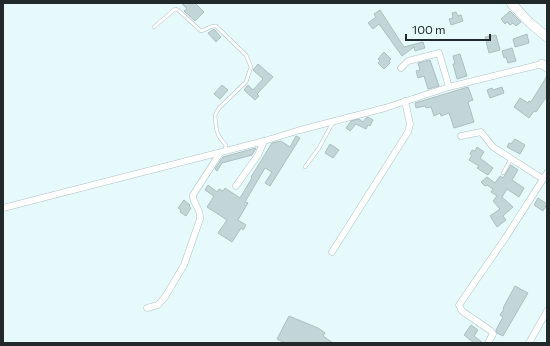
<svg xmlns="http://www.w3.org/2000/svg" width="550" height="346" font-family="Commissioner,sans-serif">
	<style>
		.building { fill: #c2d6d7; stroke: #abbfc0 }
		.lines { fill: none; stroke-linecap: round; stroke-linejoin: round }
		.lane-casing { stroke: #aec1c2; stroke-width: 4 }
		.street-casing { stroke: #aec1c2; stroke-width: 7 }
		.secondary-casing { stroke: #aec1c2; stroke-width: 10 }
		.lane { stroke: #fff; stroke-width: 3 }
		.street { stroke: #fff; stroke-width: 6 }
		.secondary { stroke: #fff; stroke-width: 9 }
	</style>
	<rect width="100%" height="100%" fill="#e6fafb"/>
	<path class="building" d="M181 3H195L204 12 195 21 184 11 187 9Z
		M380 10 404 47 423 42 425 48 415 51 414 47 402 56 379 24 373 29 368 23 376 17 374 14Z
		M510 11 521 22 516 26 513 23 510 25 507 22 505 24 501 19Z
		M456 12 458 16 461 15 463 21 451 25 449 19 453 18 452 13Z
		M214 29 221 37 216 42 208 33Z
		M527 34 529 43 515 47 513 39Z
		M496 35 500 50 489 53 485 37Z
		M512 48 516 61 508 63 506 57 504 58 502 51Z
		M384 52 391 59 389 61 390 63 384 69 378 63 380 61 378 59Z
		M460 54 467 76 457 79 453 64H455L453 56Z
		M430 60 439 86 428 89 424 76 418 78 416 71 420 70 418 63Z
		M258 64 273 77 257 94 259 96 255 100 244 90 248 85 253 90 263 79 253 70Z
		M547 76V96L536 112 534 111 529 118 514 107 520 98 528 103 529 101 531 102Z
		M222 85 228 90 220 99 214 94Z
		M468 87 473 100 468 102 474 122 454 128 449 113 441 116 440 113 434 116 431 107 426 108 425 106 416 108 415 103Z
		M502 87 504 93 490 98 487 90 492 88 493 90Z
		M368 117 373 120 370 126 368 125 366 129 356 124 350 131 346 128 351 121 359 119 363 122 366 118Z
		M296 136 300 138 270 186 265 183 272 172 265 168 245 202 248 203 238 220 246 225 243 230 241 228 232 242 218 233 227 220 207 207 214 196 205 190 208 185 217 192 219 189 223 191 225 188 240 198 252 178 251 177 272 143 281 141 290 147Z
		M515 139 525 145 520 154 507 147 509 143 511 144Z
		M330 144 339 150 333 158 325 153Z
		M477 147 484 152 480 158 493 168 488 175 477 168 479 166 469 160 472 155 470 154 472 150 475 151Z
		M256 148 252 155 222 163 217 171 215 169 223 157Z
		M511 165 518 170 512 180 524 188 519 197 507 189 502 197 513 207 503 216 506 220 497 227 490 216 500 209 493 201 497 196 491 192 493 189 487 185 485 186 481 182 487 177 495 183 500 176 503 178Z
		M538 198 547 204 543 211 534 205Z
		M184 200 190 205 189 206 191 208 186 216 180 212 181 210 178 208Z
		M515 286 528 293 503 336 497 333 496 330 503 317 500 315 504 309 503 308Z
		M289 316 318 328 325 333 323 336 333 343H285L277 339Z
		M471 325 478 330 474 336 483 343H474L464 335Z"/>
	<g class="lines">
		<defs>
			<path id="lane" d="M154 27 175 9 178 10 201 31C207 30 210 25 216 26L246 55 251 67 246 82 219 108 215 115C216 129 216 135 226 145L225 150
				M305 167 319 148 333 122
				M503 173 511 159"/>
			<path id="street" d="M401 68 408 61 439 53 449 87
				M461 136 481 132 493 147 543 179
				M236 186 258 155 264 141
				M3 208 264 141 300 130 385 108 449 87 542 64
				M332 252 408 132 410 124 405 101
				M147 308 158 305 165 297 184 265 200 219C201 207 192 204 193 195L220 153
				M488 343 493 334 491 331 462 311 459 305 506 237 547 173
				M529 343 547 311"/>
			<path id="secondary" d="M511 3 530 23 547 37
				M542 64 547 67"/>
		</defs>
		<use href="#lane" class="lane-casing"/>
		<use href="#street" class="street-casing"/>
		<use href="#secondary" class="secondary-casing"/>
		<use href="#lane" class="lane"/>
		<use href="#street" class="street"/>
		<use href="#secondary" class="secondary"/>
	</g>
	<rect width="550" height="346" fill="none" stroke="#22292a" stroke-width="8"/>
	<path d="M406 34v6h84v-6" fill="none" stroke="#22292a" stroke-width="2"/>
	<text x="412" y="34" font-size="12" fill="#22292a" stroke="#e6fafb" stroke-width="3" paint-order="stroke">100 m</text>
</svg>
